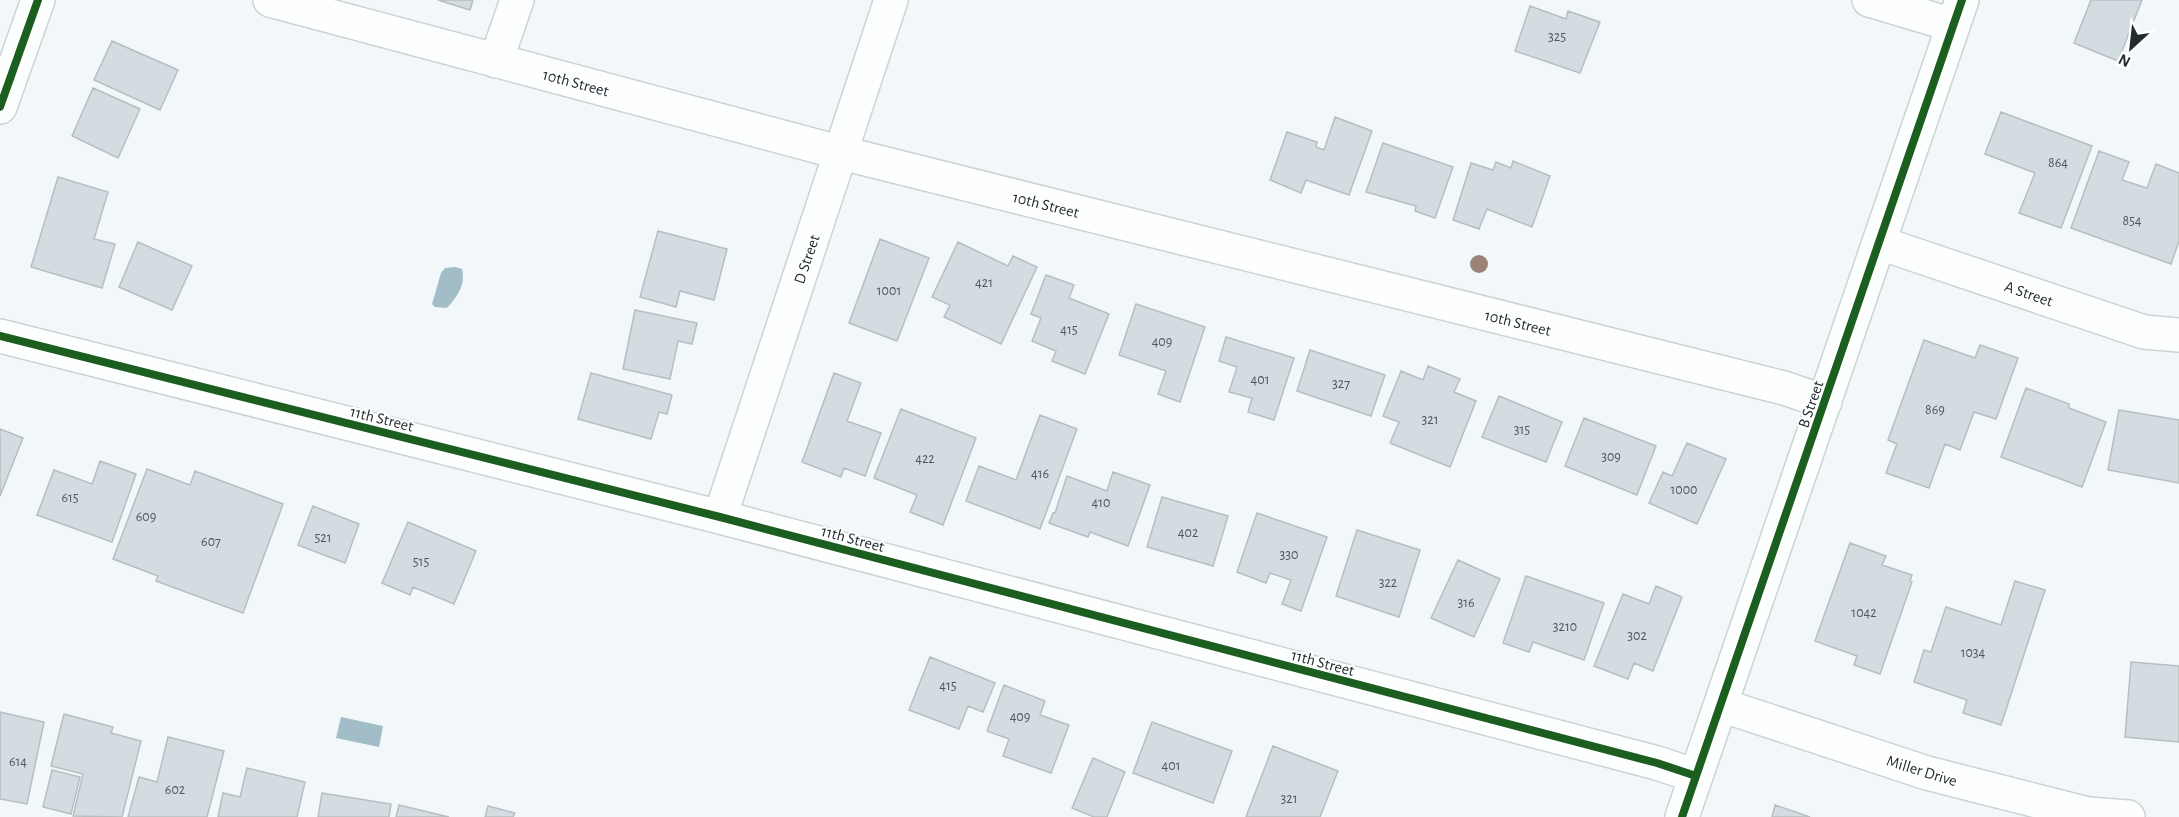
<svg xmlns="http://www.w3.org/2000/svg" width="2179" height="817" font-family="'Alegreya Sans',sans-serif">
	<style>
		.water { fill: #a2bdc8 }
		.building { fill: #d3dde1; stroke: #b7bec1; stroke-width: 1.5 }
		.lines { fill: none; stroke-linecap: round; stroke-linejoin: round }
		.minor-casing { stroke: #ccd3d6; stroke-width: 36 }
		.minor { stroke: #fdfefe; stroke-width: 33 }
		.cycleway-casing { stroke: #fff; stroke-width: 11 }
		.cycleway { stroke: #1b5e20; stroke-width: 8 }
		.tree { fill: #9a8478 }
		.labels { text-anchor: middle; stroke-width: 4.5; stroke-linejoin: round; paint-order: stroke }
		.number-label { font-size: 14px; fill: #4f595d }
		.street-label { font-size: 16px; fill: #232d31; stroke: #fff }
	</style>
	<rect width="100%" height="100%" fill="#f2f8fa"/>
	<path class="water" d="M455 267 462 269C466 285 457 297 447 308L435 307 432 304 441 273 445 268Z
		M341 717 383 726 379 747 336 738Z"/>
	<path class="building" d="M438 0H473L470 10Z
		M2091 0H2142L2118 61 2074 43Z
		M1530 6 1566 19 1568 11 1600 22 1580 73 1515 51Z
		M112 41 178 70 160 110 94 80Z
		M93 88 140 109 118 158 72 136Z
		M2001 112 2092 146 2061 228 2019 213 2035 173 1985 154Z
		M1335 117 1372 131 1349 195 1306 180 1301 193 1270 180 1287 132 1317 142 1316 147 1324 150Z
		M1383 143 1453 167 1435 218 1415 211 1416 206 1366 192Z
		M2099 151 2129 162 2122 180 2147 188 2156 164 2179 173V241L2171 264 2071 228Z
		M1513 161 1550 176 1532 227 1487 209 1479 229 1453 220 1471 163 1493 170 1496 162 1511 168Z
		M58 177 108 192 94 239 115 244 102 288 31 267Z
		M658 231 727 249 714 300 680 291 676 307 640 297Z
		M880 239 929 258 897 341 849 323Z
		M138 242 192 266 172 310 119 287Z
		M958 242 1008 266 1013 256 1037 267 1001 344 944 317 950 305 932 297Z
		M1046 275 1074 285 1069 298 1109 314 1085 374 1052 361 1056 351 1032 341 1041 318 1031 314Z
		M1136 304 1205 327 1180 402 1158 394 1166 371 1119 355Z
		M635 310 697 323 692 344 678 341 670 379 623 369Z
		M1226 337 1294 358 1274 420 1248 412 1252 398 1229 392 1237 367 1219 361Z
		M1924 340 1975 358 1980 345 2018 358 1996 419 1974 412 1960 450 1945 444 1929 488 1886 473 1897 444 1888 440Z
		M1310 350 1385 375 1371 416 1297 391Z
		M1428 366 1460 379 1454 392 1476 401 1450 467 1390 443 1399 422 1383 416 1401 371 1423 380Z
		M591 373 672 395 667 414 659 412 651 439 578 419Z
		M834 373 861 383 847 421 881 433 865 476 844 468 841 477 802 462Z
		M2026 388 2069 404V408L2106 422 2082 487 2001 457Z
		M1499 396 1562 422 1546 462 1482 437Z
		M901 409 976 438 943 525 910 512 917 495 874 478Z
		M2119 410 2179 420V483L2108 470Z
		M1040 415 1077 429 1040 529 966 501 979 466 1016 480Z
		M1584 418 1656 446 1637 495 1565 466Z
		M0 429 23 438 0 496Z
		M1687 443 1726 459 1697 524 1649 503 1663 472 1672 476Z
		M100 461 136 474 112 542 37 515 54 470 92 484Z
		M147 469 190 485 195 471 283 504 243 613 156 581 158 576 113 559Z
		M1113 472 1150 485 1128 546 1090 532 1088 537 1049 523 1053 513H1055L1067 476 1107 491Z
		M1162 497 1228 516 1213 566 1147 547Z
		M313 506 359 524 345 563 298 545Z
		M1257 513 1327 537 1301 611 1282 604 1291 580 1270 573 1266 583 1237 572Z
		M408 522 476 551 454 604 413 587 410 595 382 583Z
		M1357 530 1420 550 1399 617 1336 596Z
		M1850 543 1886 556 1882 565 1912 575 1910 581 1912 582 1880 674 1854 665 1857 656 1815 641Z
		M1458 560 1500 579 1474 637 1431 618Z
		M1526 576 1604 603 1584 660 1533 642 1529 652 1503 643Z
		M2015 581 2045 590 2001 725 1963 713 1967 700 1914 682 1924 650 1931 652 1946 607 2001 625Z
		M1656 586 1682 597 1653 671 1634 663 1628 679 1594 666 1623 594 1649 604Z
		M930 657 995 683 983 712 968 706 959 729 909 710Z
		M2131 662 2179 666V742L2125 737Z
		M1004 685 1045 701 1040 715 1069 725 1051 773 1003 756 1009 739 987 731Z
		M0 712 44 722 27 804 0 799Z
		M64 714 113 727 111 733 141 741 122 817 73 816 83 774 51 766Z
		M1152 722 1232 751 1213 803 1133 773Z
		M168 737 224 751 207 817H128L139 777 157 782Z
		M1273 746 1338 771 1320 817H1246Z
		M1093 758 1125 772 1107 817H1094L1072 808Z
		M247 768 305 782 297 817H218L223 793 240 797Z
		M52 770 80 777 71 814 43 807Z
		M322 793 391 804 389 817H318Z
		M399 805 449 817H396Z
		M1775 805 1810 817H1772Z
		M488 806 515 813 513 817H485Z"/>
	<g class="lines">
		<defs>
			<path id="minor" d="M270 0 842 153 1784 388 1825 402
				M1869 0 1953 25
				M496 61 517 0
				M0 107 38 0
				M1880 243 2144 332 2179 335
				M0 336 720 517 1657 763 1696 776
				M720 517 891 0
				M1721 705 1927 773 2088 814 2128 817
				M1682 817 1962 0"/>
		</defs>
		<use href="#minor" class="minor-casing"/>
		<use href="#minor" class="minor"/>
		<defs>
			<path id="cycleway" d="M0 107 38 0
				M0 336 720 517 1657 763 1696 776
				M1682 817 1962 0"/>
		</defs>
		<use href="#cycleway" class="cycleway-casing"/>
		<use href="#cycleway" class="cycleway"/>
	</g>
	<circle class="tree" cx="1479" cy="264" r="9"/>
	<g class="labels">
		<g class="number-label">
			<text x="1557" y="41">325</text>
			<text x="2058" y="167">864</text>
			<text x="2132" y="225">854</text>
			<text x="984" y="287">421</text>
			<text x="889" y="295">1001</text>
			<text x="1069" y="334">415</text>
			<text x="1162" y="346">409</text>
			<text x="1260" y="384">401</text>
			<text x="1341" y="388">327</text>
			<text x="1935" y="414">869</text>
			<text x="1430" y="424">321</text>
			<text x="1522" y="434">315</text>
			<text x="1611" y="461">309</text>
			<text x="925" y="463">422</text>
			<text x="1040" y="478">416</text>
			<text x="1684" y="494">1000</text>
			<text x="70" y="502">615</text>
			<text x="1101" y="507">410</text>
			<text x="146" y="521">609</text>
			<text x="1188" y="537">402</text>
			<text x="323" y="542">521</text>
			<text x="211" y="546">607</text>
			<text x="1289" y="559">330</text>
			<text x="421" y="566">515</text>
			<text x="1388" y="587">322</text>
			<text x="1466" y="607">316</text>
			<text x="1864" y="617">1042</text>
			<text x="1565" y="631">3210</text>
			<text x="1637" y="640">302</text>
			<text x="1973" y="657">1034</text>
			<text x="948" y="690">415</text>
			<text x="1020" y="721">409</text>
			<text x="18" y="766">614</text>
			<text x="1171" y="770">401</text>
			<text x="175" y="794">602</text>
			<text x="1289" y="803">321</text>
		</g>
		<g class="street-label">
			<text transform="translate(576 82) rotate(15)" y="6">10th Street</text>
			<text transform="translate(1046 204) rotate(14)" y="6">10th Street</text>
			<text transform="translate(806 259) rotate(-71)" y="6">D Street</text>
			<text transform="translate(2029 293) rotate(19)" y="6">A Street</text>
			<text transform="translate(1518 322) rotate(14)" y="6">10th Street</text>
			<text transform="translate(1810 404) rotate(-71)" y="6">B Street</text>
			<text transform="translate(382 418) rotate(14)" y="6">11th Street</text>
			<text transform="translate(853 538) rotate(15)" y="6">11th Street</text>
			<text transform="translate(1323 662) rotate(15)" y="6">11th Street</text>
			<text transform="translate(1922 770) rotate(17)" y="6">Miller Drive</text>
		</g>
	</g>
	<g transform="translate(2131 48) rotate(207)" stroke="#ffffff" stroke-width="4.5" paint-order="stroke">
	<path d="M0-4.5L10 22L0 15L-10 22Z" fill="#232d31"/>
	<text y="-9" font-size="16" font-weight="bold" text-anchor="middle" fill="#232d31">N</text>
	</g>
</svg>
